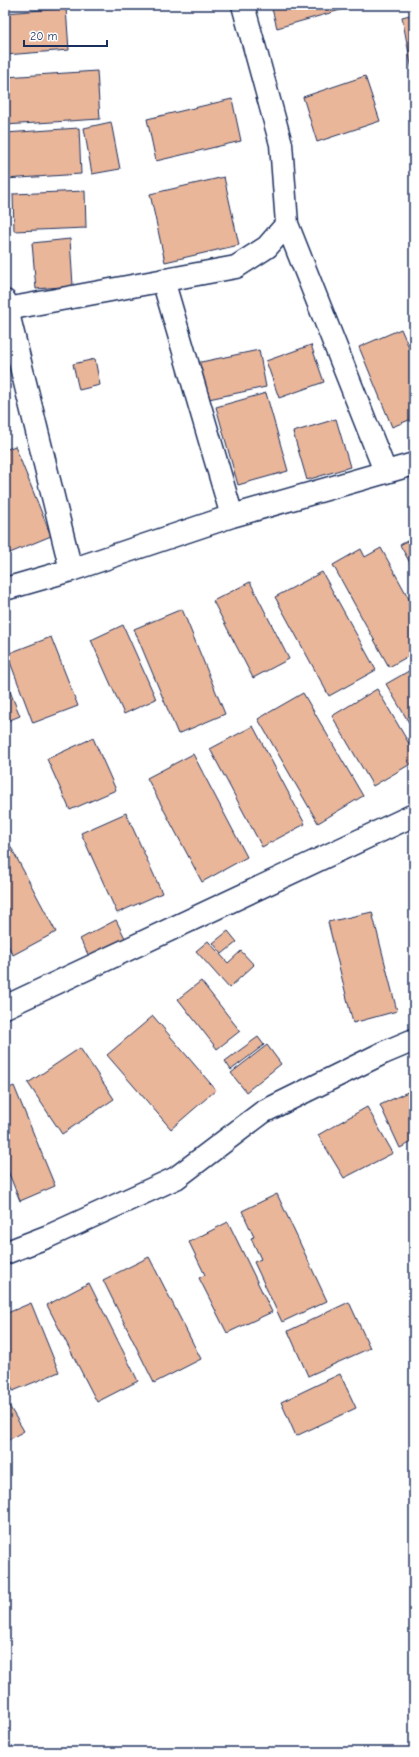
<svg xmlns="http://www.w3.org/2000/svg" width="419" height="1757" font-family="'Comic Neue',sans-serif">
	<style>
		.building { fill: #e9b69a; stroke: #1b2f5e }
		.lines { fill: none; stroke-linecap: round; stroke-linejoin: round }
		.minor-casing { stroke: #1b2f5e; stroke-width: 25 }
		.minor { stroke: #fff; stroke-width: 22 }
	</style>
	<rect width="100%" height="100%" fill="#fff"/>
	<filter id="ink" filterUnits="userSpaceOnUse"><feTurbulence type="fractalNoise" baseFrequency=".025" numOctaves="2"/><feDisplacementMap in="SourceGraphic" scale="8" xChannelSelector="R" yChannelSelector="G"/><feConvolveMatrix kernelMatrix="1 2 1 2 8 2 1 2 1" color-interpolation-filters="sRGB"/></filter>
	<g filter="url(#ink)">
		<path class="building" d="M271 5H358L277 28Z
			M66 8 69 50 5 55V13Z
			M414 14V80L402 17Z
			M97 71 100 119 5 125V77Z
			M365 76 380 121 317 142 303 97Z
			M232 99 241 141 156 161 147 119Z
			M111 122 120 169 92 174 84 128Z
			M79 128 81 174 5 179V133Z
			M224 177 239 245 165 262 150 194Z
			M85 191 86 228 14 231 13 194Z
			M70 239 73 286 36 289 32 243Z
			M401 329 414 359V418L392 427 359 347Z
			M311 345 324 382 279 398 266 361Z
			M259 350 266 387 204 400 196 363Z
			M95 359 100 385 79 390 73 364Z
			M266 393 288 471 238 485 216 407Z
			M336 419 350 467 307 480 293 432Z
			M15 446 51 536 5 555V450Z
			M414 537V570L400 545Z
			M381 548 414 608V653L389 667 333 565 361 549 365 557Z
			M322 572 376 670 329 696 275 597Z
			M250 582 289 659 253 678 213 601Z
			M182 609 225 714 178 734 134 629Z
			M123 625 156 699 124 714 91 640Z
			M51 637 78 706 33 723 7 654Z
			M414 668V731L386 684Z
			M5 679 20 716 5 722Z
			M377 689 414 752V762L373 786 332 716Z
			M303 693 363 796 318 823 258 719Z
			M253 726 305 824 262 847 210 749Z
			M93 738 116 790 70 810 47 759Z
			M193 754 247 857 202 882 147 778Z
			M126 813 162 893 117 913 81 833Z
			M5 836 56 932 13 955 5 940Z
			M372 912 397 1011 353 1023 328 922Z
			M116 920 127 942 91 960 80 939Z
			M228 931 237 942 222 954 213 943Z
			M208 941 228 963 241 951 254 965 229 988 196 951Z
			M201 981 240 1031 217 1049 178 999Z
			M153 1016 216 1090 171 1129 107 1055Z
			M258 1037 264 1045 231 1070 225 1061Z
			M267 1045 281 1064 246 1092 231 1073Z
			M80 1048 114 1099 62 1134 28 1083Z
			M14 1086 55 1186 20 1201 5 1164V1090Z
			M414 1089V1141L400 1148 380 1105Z
			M367 1107 393 1153 344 1178 318 1135Z
			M277 1194 327 1301 282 1322 254 1262 261 1259 251 1238 254 1237 242 1211Z
			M228 1222 272 1312 227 1333 199 1278 205 1275 189 1242Z
			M149 1257 201 1359 154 1383 103 1280Z
			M89 1283 138 1381 97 1402 47 1305Z
			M349 1302 370 1348 308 1376 288 1331Z
			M31 1303 59 1372 13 1391 5 1371V1314Z
			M340 1374 356 1408 296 1436 281 1402Z
			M5 1399 24 1431 5 1442Z"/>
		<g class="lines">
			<defs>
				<path id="minor" d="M287 224 385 471
					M163 280 232 516
					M5 301 71 570
					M7 309 236 267 267 247 287 224 281 144 243 5
					M5 589 71 570 232 516 414 464
					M5 1007 414 815
					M5 1253 49 1236 176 1178 263 1112 383 1053 414 1040"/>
			</defs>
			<use href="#minor" class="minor-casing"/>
			<use href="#minor" class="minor"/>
		</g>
	</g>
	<rect width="419" height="1757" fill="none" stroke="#fff" stroke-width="20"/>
	<rect x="10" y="10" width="399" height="1737" fill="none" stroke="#1b2f5e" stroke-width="1.5" filter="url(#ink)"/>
	<path d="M24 40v6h83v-6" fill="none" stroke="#1b2f5e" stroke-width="2"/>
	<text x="30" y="40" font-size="12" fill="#1b2f5e" stroke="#ffffff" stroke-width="3" paint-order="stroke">20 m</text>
</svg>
